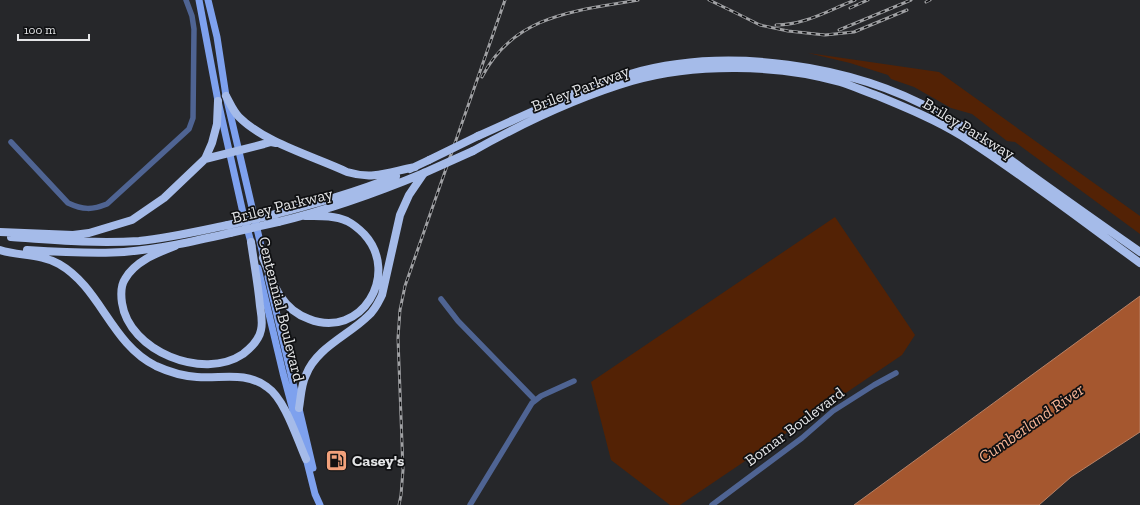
<svg xmlns="http://www.w3.org/2000/svg" width="1140" height="505" font-family="'Zilla Slab',serif">
	<style>
		.green { fill: #532205 }
		.water { fill: #a5572f; stroke: #b88266 }
		.lines { fill: none; stroke-linecap: round; stroke-linejoin: round }
		.minor { stroke: #4f6493; stroke-width: 5.5 }
		.major { stroke: #7ea1ee; stroke-width: 7 }
		.highway { stroke: #a5bbe9; stroke-width: 8 }
		.rail-casing { stroke: #a0a1a4; stroke-width: 3 }
		.rail { stroke: #0f1012; stroke-width: 1.5; stroke-dasharray: 4.5; stroke-linecap: butt }
		.highway-bridge { stroke: #a5bbe9; stroke-width: 8 }
		.labels { text-anchor: middle; stroke-width: 3.5; stroke-linejoin: round; paint-order: stroke }
		.street-label { font-size: 16px; fill: #e4e5e7; stroke: #0f1012 }
		.poi-label { font-size: 16px; font-weight: bold; fill: #e4e5e7; stroke: #0f1012; text-anchor: start }
		.water-label { font-size: 17px; font-style: italic; fill: #f7b596; stroke: #0f1012 }
	</style>
	<rect width="100%" height="100%" fill="#26272a"/>
	<path class="green" d="M808 53 939 72 1140 216V234L1015 142 1007 141 972 114 951 108 914 87 891 79 888 75 850 63Z
		M835 217 915 335 902 355 680 505H670L611 460 591 382Z"/>
	<path class="water" d="M1140 296V432L1071 477 1039 505H854Z"/>
	<g class="lines">
		<path class="minor" d="M11 142 68 203C83 210 92 210 107 204L189 129 193 118 194 29 192 16 186 0
			M441 299 458 321 535 400
			M470 505 532 403 541 396 574 381
			M712 505 802 438 833 411 874 385 896 373"/>
		<path class="major" d="M199 0 218 101 243 213 252 246
			M208 0 217 37 226 96 265 263
			M258 268 283 373 302 444
			M268 277 313 468
			M305 454 315 494 320 505"/>
		<path class="highway" d="M226 96C230 103 233 111 239 117 265 143 313 156 347 172 373 180 389 172 415 167
			M478 136C528 114 577 89 630 74 726 46 852 64 939 113 971 130 1000 152 1030 174 1066 200 1103 226 1140 252
			M473 151C521 124 578 97 632 81 694 63 778 64 840 82 853 86 866 92 878 96 907 108 936 120 962 136 1023 175 1081 220 1140 263
			M205 159 264 144 271 142 276 143
			M410 169 429 160
			M276 214C317 203 357 192 396 176
			M278 222C328 210 376 193 424 173
			M0 232 73 235 89 233 132 220 164 198 205 159 212 143 217 124 218 101
			M11 237C53 240 96 244 139 241 169 238 199 231 228 225
			M175 246C157 253 135 261 125 279 121 285 121 296 122 303 129 351 203 381 243 354 251 348 259 340 261 330 263 322 261 313 260 306 258 284 254 263 251 242
			M0 250C19 256 41 254 59 264 101 288 111 344 156 366 169 372 183 376 197 377 221 379 246 371 267 387 285 399 297 439 306 459
			M27 250C59 252 92 254 124 252 160 249 195 241 230 233
			M263 258C269 271 273 286 281 297 288 308 298 315 309 319 361 340 401 274 364 234 359 229 353 224 347 221 334 215 318 216 305 216
			M299 408C301 397 301 385 306 375 316 348 349 335 368 316 375 310 378 303 382 295L400 215 409 195 424 173"/>
		<defs>
			<path id="rail" d="M709 0 738 14
				M926 2 930 0
				M850 8 868 0
				M734 12 760 25 788 31 825 35 854 32 907 10
				M776 25C805 25 829 10 855 0
				M839 30 911 0
				M482 77C514 14 577 11 638 0
				M399 505 401 495 403 470 398 338 400 310 405 286 505 0"/>
		</defs>
		<use href="#rail" class="rail-casing"/>
		<use href="#rail" class="rail"/>
		<path class="highway-bridge" d="M429 160 478 136
			M424 173 473 151
			M228 225 276 214
			M230 233 278 222"/>
	</g>
	<defs>
		<symbol id="fuel-square" viewBox="-11 -11 22 22"><rect x="-9" y="-9" width="18" height="18" rx="4" fill="#f1a17b" stroke="#0f1012"/><path d="M-5.5-6h7V0h2V4h1.3V-2.5L3-4.5l.8-.8L6-3V5H2.5V1h-1V6h-7ZM-4.2-4.7v3.2H.2V-4.7Z" fill="#111"/></symbol>
	</defs>
	<g fill-rule="evenodd">
		<use href="#fuel-square" x="324" y="448" width="25" height="25"/>
	</g>
	<g class="labels">
		<g class="street-label">
			<text transform="translate(580 88) rotate(-21)" y="6">Briley Parkway</text>
			<text transform="translate(969 128) rotate(31)" y="6">Briley Parkway</text>
			<text transform="translate(282 205) rotate(-14)" y="6">Briley Parkway</text>
			<text transform="translate(282 309) rotate(76)" y="6">Centennial Boulevard</text>
			<text transform="translate(794 426) rotate(-37)" y="6">Bomar Boulevard</text>
		</g>
		<g class="poi-label">
			<text x="352" y="466">Casey's</text>
		</g>
		<g class="water-label">
			<text transform="translate(1031 423) rotate(-35)" y="6">Cumberland River</text>
		</g>
	</g>
	<path d="M18 34v6h71v-6" fill="none" stroke="#e4e5e7" stroke-width="2"/>
	<text x="24" y="34" font-size="12" fill="#e4e5e7" stroke="#0f1012" stroke-width="3" paint-order="stroke">100 m</text>
</svg>
